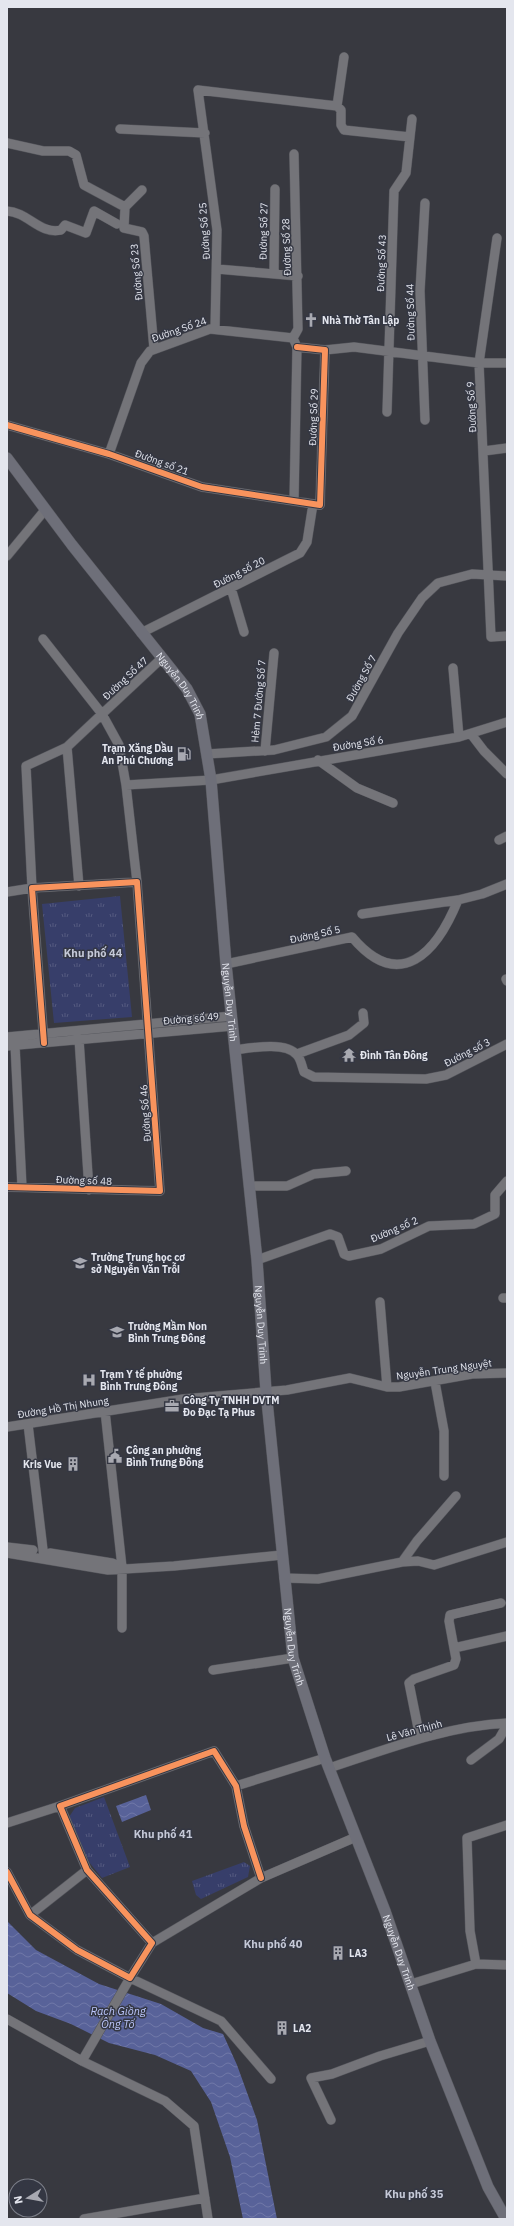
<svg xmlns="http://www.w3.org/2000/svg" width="514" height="2226" font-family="'IBM Plex Sans',sans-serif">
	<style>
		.park { fill: url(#park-tufts) }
		.water { fill: url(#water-waves) }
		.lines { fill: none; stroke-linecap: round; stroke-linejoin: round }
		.minor-casing { stroke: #54555b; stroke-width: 10 }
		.major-casing { stroke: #54555b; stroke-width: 12 }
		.minor { stroke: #747479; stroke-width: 9 }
		.major { stroke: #6e6f79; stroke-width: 11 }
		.cycleway-casing { stroke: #343743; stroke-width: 8 }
		.cycleway { stroke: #f8935d; stroke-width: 6 }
		.labels { text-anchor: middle; stroke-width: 3; stroke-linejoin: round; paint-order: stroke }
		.street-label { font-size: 10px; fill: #e4e6ee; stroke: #343743 }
		.poi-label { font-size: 10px; font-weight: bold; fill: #e4e6ee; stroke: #343743; text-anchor: start }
		.neighbourhood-label { font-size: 11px; font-weight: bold; fill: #c5c9d8; stroke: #343743 }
		.water-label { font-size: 11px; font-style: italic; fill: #bac5fa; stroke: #343743 }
	</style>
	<defs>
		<pattern id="park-tufts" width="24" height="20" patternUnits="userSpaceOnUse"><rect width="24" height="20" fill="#373e6a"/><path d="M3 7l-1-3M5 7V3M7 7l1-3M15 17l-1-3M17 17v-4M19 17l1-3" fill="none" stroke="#545a80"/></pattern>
		<pattern id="water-waves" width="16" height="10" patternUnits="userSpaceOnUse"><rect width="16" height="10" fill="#586299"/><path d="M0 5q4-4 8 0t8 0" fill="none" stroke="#7078a8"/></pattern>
	</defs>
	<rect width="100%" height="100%" fill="#383940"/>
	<path class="park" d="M120 896 132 1017 54 1023 42 904Z
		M104 1797 130 1867 102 1878 89 1862 69 1817 75 1808Z
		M244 1862 250 1866 248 1877 201 1899 196 1895 192 1881Z"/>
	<path class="water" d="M146 1795 151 1810 122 1822 116 1806Z
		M7 1921 36 1950 99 1984 161 2004 203 2028 223 2034 237 2065 257 2120 277 2219H243L230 2157 211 2102 191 2071 155 2055 109 2043 71 2024 36 2011 7 1993Z"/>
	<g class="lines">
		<defs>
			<path id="minor" d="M337 106 344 57
				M120 129 205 133
				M7 143 43 151H69L76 155 84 185 125 207 142 190
				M425 203 420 291 425 420
				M125 207 124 228 142 232 144 236 154 349
				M7 211C28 212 40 235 61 230L65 225 86 233 94 211 117 224
				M497 238 479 363 491 637 507 636
				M217 269 298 276
				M274 273 275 189
				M215 329 217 230 198 90 337 106 341 110V125L344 130 410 137
				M293 338 298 329 294 154
				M325 350 354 347 479 363H507
				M387 412 394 191 406 173 412 119
				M7 425 109 454 202 487 320 505 325 350 297 347
				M484 451 507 448
				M109 454 141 363 150 351 210 329 293 338 297 347 294 501
				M7 556 45 510
				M231 588 244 632
				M141 633 300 553 307 542 313 504
				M43 639 102 714 162 658
				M453 668 459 737
				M471 734 484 751 507 774
				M67 747 79 886
				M265 751 274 653
				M207 754 274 750 326 737 352 716 398 633 422 598 438 583 472 574 507 576
				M318 760 357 788 393 803
				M126 785 211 780 459 737 507 722
				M499 840 507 836
				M7 892 32 888 26 766 67 747 102 714 119 745 126 785 137 882
				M362 914 458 900
				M226 964 352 937C400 994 437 952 458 900L482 894 507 884
				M506 979 507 981
				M7 1037 232 1016
				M79 1039 89 1190
				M15 1045 22 1187
				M7 1046 233 1026
				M235 1050C250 1048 286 1041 297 1055 301 1059 302 1067 304 1072L314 1077 426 1079 446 1075 507 1044
				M297 1054 349 1035 364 1023 363 1013
				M249 1186H287L314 1174 346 1171
				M7 1187 160 1191 137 882 32 888 44 1043
				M257 1260 330 1234 338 1237 344 1254 349 1256 381 1249 429 1226 474 1224 495 1214V1195L507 1181
				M503 1298H507
				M380 1302 387 1387
				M435 1382 444 1431V1476
				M105 1411 122 1567V1628
				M28 1424 44 1558
				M7 1427 183 1399 287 1390 350 1378 387 1387H399L472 1374 507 1373
				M7 1547 33 1550
				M7 1553 108 1570 174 1566 282 1555
				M50 1553 112 1563 122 1567
				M402 1562 417 1541 456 1496
				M284 1578 318 1579 402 1562 418 1561 434 1565 507 1542
				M454 1648 507 1636
				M213 1670 293 1658
				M420 1738 409 1683 414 1679 454 1665 456 1659 449 1621 450 1615 501 1603
				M471 1760 499 1739 507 1725
				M329 1768C387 1749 446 1726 507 1723
				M236 1786 325 1758
				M7 1823 60 1806
				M7 1872 30 1915 77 1950 130 1978 152 1943 87 1870 60 1806 214 1751 236 1786 244 1826 261 1878
				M30 1915 87 1870
				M152 1943 261 1878 356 1837
				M476 1964 470 1931 467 1838 507 1825
				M411 1984 476 1964 507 1965
				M7 2019 82 2061 165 2101 194 2126 208 2219
				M82 2061 130 1978 221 2021 271 2079
				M331 2120 311 2078 332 2074 380 2056 430 2041
				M84 2219 205 2198"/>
			<g id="major">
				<path id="s1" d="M7 458 72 545 187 689 200 714 211 780 226 964 257 1260 266 1391 293 1658 325 1758 385 1911 430 2041 488 2187 506 2219"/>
			</g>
		</defs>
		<use href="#minor" class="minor-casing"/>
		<use href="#major" class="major-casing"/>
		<use href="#minor" class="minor"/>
		<use href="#major" class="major"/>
		<defs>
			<path id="cycleway" d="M7 425 109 454 202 487 320 505 325 350 297 347
				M7 1187 160 1191 137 882 32 888 44 1043
				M7 1872 30 1915 77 1950 130 1978 152 1943 87 1870 60 1806 214 1751 236 1786 244 1826 261 1878"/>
		</defs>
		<use href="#cycleway" class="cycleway-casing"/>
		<use href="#cycleway" class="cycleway"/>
	</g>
	<defs>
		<symbol id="church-bare" viewBox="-9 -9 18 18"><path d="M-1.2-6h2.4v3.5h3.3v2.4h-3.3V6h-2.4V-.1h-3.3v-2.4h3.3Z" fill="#a8a9b1" stroke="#343743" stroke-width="2.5" paint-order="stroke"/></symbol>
		<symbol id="fuel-bare" viewBox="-9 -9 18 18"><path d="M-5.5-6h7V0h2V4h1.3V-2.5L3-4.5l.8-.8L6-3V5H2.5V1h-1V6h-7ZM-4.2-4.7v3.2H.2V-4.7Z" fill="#a8a9b1" stroke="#343743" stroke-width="2.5" paint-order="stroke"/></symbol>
		<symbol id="temple-bare" viewBox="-9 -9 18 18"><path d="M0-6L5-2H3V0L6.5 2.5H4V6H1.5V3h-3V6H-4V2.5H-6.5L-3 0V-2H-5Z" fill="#a8a9b1" stroke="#343743" stroke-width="2.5" paint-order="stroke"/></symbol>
		<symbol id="school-bare" viewBox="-9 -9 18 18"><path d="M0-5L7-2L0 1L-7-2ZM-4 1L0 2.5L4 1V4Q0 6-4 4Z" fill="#a8a9b1" stroke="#343743" stroke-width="2.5" paint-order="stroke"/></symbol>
		<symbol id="hospital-bare" viewBox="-9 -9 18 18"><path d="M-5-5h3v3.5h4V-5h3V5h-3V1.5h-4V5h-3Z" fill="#a8a9b1" stroke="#343743" stroke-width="2.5" paint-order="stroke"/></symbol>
		<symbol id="office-bare" viewBox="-9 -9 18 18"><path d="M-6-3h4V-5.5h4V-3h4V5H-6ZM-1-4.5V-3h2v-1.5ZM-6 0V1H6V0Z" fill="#a8a9b1" stroke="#343743" stroke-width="2.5" paint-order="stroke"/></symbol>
		<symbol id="civic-bare" viewBox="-9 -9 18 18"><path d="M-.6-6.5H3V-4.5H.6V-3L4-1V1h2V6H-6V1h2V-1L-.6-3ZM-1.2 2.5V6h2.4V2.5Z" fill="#a8a9b1" stroke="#343743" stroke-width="2.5" paint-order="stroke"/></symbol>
		<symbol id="building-bare" viewBox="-9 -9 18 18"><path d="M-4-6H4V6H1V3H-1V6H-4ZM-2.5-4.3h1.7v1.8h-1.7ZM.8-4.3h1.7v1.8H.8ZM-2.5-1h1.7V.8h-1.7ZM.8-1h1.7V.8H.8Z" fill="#a8a9b1" stroke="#343743" stroke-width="2.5" paint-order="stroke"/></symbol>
	</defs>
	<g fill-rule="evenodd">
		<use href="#church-bare" x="301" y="310" width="20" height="20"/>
		<use href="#fuel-bare" x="174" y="744" width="20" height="20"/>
		<use href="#temple-bare" x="339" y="1045" width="20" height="20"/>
		<use href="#school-bare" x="70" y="1253" width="20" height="20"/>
		<use href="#school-bare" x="107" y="1322" width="20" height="20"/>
		<use href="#hospital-bare" x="79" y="1370" width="20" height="20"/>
		<use href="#office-bare" x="162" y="1396" width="20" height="20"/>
		<use href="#civic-bare" x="105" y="1446" width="20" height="20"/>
		<use href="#building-bare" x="63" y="1454" width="20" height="20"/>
		<use href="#building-bare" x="328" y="1943" width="20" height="20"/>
		<use href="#building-bare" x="272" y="2018" width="20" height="20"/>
	</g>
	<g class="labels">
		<g class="street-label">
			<text transform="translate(204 231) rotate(-94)" y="4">Đường Số 25</text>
			<text transform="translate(263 231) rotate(-89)" y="4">Đường Số 27</text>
			<text transform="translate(286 247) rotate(-92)" y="4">Đường Số 28</text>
			<text transform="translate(381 263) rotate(-88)" y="4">Đường Số 43</text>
			<text transform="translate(136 272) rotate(-95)" y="4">Đường Số 23</text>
			<text transform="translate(410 312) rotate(-91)" y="4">Đường Số 44</text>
			<text transform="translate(179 329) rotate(-19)" y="4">Đường Số 24</text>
			<text transform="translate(471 407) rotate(-93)" y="4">Đường Số 9</text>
			<text transform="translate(313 417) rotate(-88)" y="4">Đường Số 29</text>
			<text transform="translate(162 462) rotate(20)" y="4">Đường số 21</text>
			<text transform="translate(239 572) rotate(-27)" y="4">Đường số 20</text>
			<text transform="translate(125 678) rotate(-43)" y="4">Đường Số 47</text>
			<text transform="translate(361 678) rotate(-61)" y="4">Đường Số 7</text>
			<text dy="4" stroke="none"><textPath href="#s1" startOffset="287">Nguyễn Duy Trinh</textPath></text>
			<text transform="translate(258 701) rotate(-85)" y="4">Hẻm 7 Đường Số 7</text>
			<text transform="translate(358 743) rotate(-9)" y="4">Đường Số 6</text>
			<text transform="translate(315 934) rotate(-12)" y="4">Đường Số 5</text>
			<text dy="4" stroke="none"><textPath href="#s1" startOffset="611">Nguyễn Duy Trinh</textPath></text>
			<text transform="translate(191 1018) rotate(-5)" y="4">Đường số 49</text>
			<text transform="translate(467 1052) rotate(-27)" y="4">Đường số 3</text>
			<text transform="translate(145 1113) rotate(-94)" y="4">Đường Số 46</text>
			<text transform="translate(84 1180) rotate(2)" y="4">Đường số 48</text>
			<text transform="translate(394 1229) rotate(-23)" y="4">Đường số 2</text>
			<text dy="4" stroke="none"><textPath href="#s1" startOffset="935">Nguyễn Duy Trinh</textPath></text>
			<text transform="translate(444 1369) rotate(-8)" y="4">Nguyễn Trung Nguyệt</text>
			<text transform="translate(63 1407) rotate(-9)" y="4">Đường Hồ Thị Nhung</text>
			<text dy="4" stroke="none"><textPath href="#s1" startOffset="1259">Nguyễn Duy Trinh</textPath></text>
			<text transform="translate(414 1730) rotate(-15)" y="4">Lê Văn Thịnh</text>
			<text dy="4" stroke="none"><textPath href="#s1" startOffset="1583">Nguyễn Duy Trinh</textPath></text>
		</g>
		<g class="poi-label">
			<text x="322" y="324">Nhà Thờ Tân Lập</text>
			<text x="173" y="752" text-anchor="end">Trạm Xăng Dầu<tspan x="173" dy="12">An Phú Chương</tspan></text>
			<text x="360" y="1059">Đình Tân Đông</text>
			<text x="91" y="1261">Trường Trung học cơ<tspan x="91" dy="12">sở Nguyễn Văn Trỗi</tspan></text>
			<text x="128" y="1330">Trường Mầm Non<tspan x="128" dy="12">Bình Trưng Đông</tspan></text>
			<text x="100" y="1378">Trạm Y tế phường<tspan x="100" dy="12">Bình Trưng Đông</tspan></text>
			<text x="183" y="1404">Công Ty TNHH DVTM<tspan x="183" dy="12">Đo Đạc Tạ Phus</tspan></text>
			<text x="126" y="1454">Công an phường<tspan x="126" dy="12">Bình Trưng Đông</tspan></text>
			<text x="62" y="1468" text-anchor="end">Kris Vue</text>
			<text x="349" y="1957">LA3</text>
			<text x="293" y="2032">LA2</text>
		</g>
		<g class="neighbourhood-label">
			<text x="93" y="957">Khu phố 44</text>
			<text x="163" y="1838">Khu phố 41</text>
			<text x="273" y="1948">Khu phố 40</text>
			<text x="414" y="2198">Khu phố 35</text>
		</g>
		<g class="water-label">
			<text x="118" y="2015">Rạch Giồng<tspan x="118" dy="13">Ông Tố</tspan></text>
		</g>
	</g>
	<rect width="514" height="2226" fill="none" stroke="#e4e6ee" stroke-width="16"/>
	<g transform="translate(28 2198) rotate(259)"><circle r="19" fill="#343743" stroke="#7a7d87"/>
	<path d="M0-3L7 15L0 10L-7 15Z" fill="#a8a9b1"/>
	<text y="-6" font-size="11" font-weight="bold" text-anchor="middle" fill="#e4e6ee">N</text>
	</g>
</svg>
